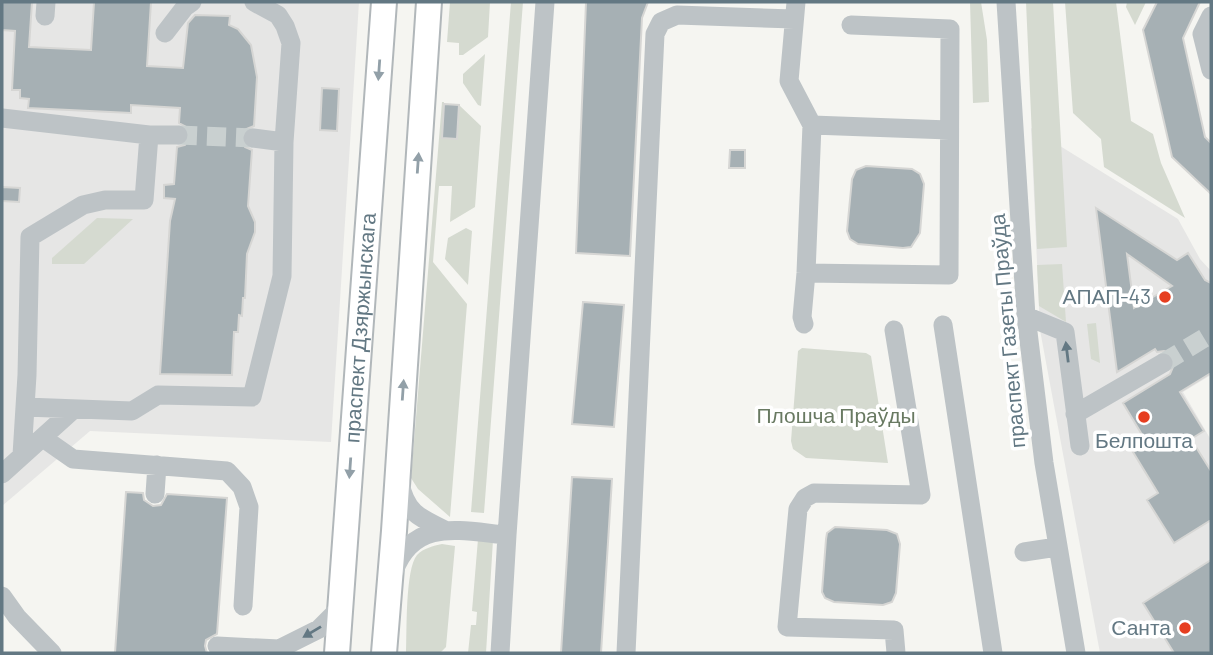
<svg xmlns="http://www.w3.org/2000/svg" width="1213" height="655" font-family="Barlow,sans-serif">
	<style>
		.built { fill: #e6e6e5 }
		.green { fill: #d5dad0 }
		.building { fill: #a6b0b4; stroke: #d6d6d4; stroke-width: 2; fill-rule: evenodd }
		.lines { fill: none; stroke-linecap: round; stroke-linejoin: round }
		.minor-tunnel { stroke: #c9d0d0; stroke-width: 19; stroke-dasharray: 19 10; stroke-linecap: butt }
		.major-casing { stroke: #b1b7ba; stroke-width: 28 }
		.minor { stroke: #bdc3c6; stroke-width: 19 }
		.major { stroke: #fff; stroke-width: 24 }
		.oneway { fill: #92a0a8 }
		.oneway2 { fill: #637883 }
		.poi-dot { fill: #e63e20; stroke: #fff; stroke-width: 2.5 }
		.labels { text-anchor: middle; stroke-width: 7; stroke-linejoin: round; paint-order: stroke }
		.poi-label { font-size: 21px; fill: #637883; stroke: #fff; text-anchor: end }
		.street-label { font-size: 21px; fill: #637883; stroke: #fff }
		.park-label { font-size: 21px; fill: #697a62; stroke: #fff }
	</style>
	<rect width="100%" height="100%" fill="#f5f5f1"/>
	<path class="built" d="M2 2H359L331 442 90 431 2 506Z
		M1031 128 1178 219 1200 259 1211 271V375L1183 392 1211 440V653H1100L1040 330Z"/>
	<path class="green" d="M450 2H490L488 37 463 55H459V43L447 42Z
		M511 2H523L484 513 471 512Z
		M970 2H981L987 40 989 102 973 103Z
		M1026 2H1053L1067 247 1037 249Z
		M1065 2H1116L1131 121 1153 134 1161 163 1185 218 1104 167 1101 139 1073 113Z
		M1127 2H1146L1135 25 1126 7Z
		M485 54 481 106 478 105 463 83V74Z
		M442 102H444L442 138 457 139 459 105 481 126 475 207 450 222 452 186H439L433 262 467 304 450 517 418 489 411 478Z
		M97 218 133 219 84 264H52V258Z
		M466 228 472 231 468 285 445 259 448 238Z
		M1062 264 1066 322 1039 306 1037 265Z
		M1096 323 1100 363 1091 359 1087 324Z
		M802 348 866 353 871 356 888 463 806 458 793 449 791 441 798 351Z
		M478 539 493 540 486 653H468L471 625H476L477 612 472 611Z
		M442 544 455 546 446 647 440 653H406C407 633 405 569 417 555 424 548 433 546 442 544Z"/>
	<path class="building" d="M2 2H32L29 47 91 50 94 2H151L147 66 183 68 188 23 195 15 230 16 229 25 238 29 251 45 257 77 254 126 244 130 241 137 245 147 252 150 248 206 255 222V232L247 254 245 298H243L242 316 239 315 238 332H234L232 375 160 374 170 221 175 199 164 198V185L174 184 177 147 185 145 190 136 188 128 179 123 180 108 131 105V113L28 108 29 99 20 98V90H12L15 31 2 30Z
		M586 2H648L642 18 630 256 576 253Z
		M1157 2H1200L1183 38 1205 137 1211 143V194L1172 157 1143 30Z
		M322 88 339 89 337 131 320 130Z
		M444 104 459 105 457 139 442 138Z
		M730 150H745V168H729Z
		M866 166 912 169 920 174 924 184 920 233 911 247 903 248 858 244 850 239 847 231 852 179 856 170Z
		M2 187 20 188 19 202 2 201Z
		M1096 208 1177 260 1188 253 1205 280 1211 283V373L1180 392 1204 431 1191 439 1211 471V520L1174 543 1147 500 1158 493 1133 452 1147 443 1123 403 1170 374 1175 362 1170 353 1164 351 1157 352 1155 349 1117 372ZM1127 254 1172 286 1134 308Z
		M583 302 624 305 614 427 572 424Z
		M572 477 612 479 601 653H561Z
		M126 492 143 493 144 500 153 506 161 505 167 494 227 498 217 634 206 640 205 646 207 653H115Z
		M835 527 887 530 897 534 900 544 896 593 892 602 883 605 834 602 825 598 822 592 826 539 827 533Z
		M1211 560V653H1174L1143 603Z"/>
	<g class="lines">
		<path class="minor-tunnel" d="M178 135 253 138
			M1163 363 1211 334"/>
		<defs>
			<g id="major">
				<path id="s1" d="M337 653 384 2"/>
				<path d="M384 653 394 531 429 2"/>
			</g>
		</defs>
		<use href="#major" class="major-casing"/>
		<path class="minor" d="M796 2 789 81 812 125 806 273 802 317 804 324
			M1006 2 1026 316 1044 463 1076 653
			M45 16 46 2
			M1211 16 1202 34 1211 70
			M165 33 185 7 192 2
			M2 118 149 135 144 200H105L83 205 30 237 27 375 22 455
			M812 125 949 130
			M149 135H178
			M253 138 284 142
			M806 273 949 275 950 29 851 25
			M1026 316 1065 332 1080 446
			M943 325 993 653
			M894 330 921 495 814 493 805 498 798 509 787 627 894 630 896 653
			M25 407 132 411 158 395 252 397 282 276 284 142 291 43 285 26 278 15 254 2
			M1075 414 1163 363
			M43 438 73 459 227 471 242 487 249 507 243 606
			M2 474 74 409
			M400 483C406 513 420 518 445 530
			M155 494 157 465
			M1024 552 1057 547
			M394 571C414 517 461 531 507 535
			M2 596 17 617 52 653
			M217 646 279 649 319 629 340 608
			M500 653 507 535 545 2
			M626 653 655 34 661 22 677 15 794 19"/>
		<use href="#major" class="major"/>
	</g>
	<defs><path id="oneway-solid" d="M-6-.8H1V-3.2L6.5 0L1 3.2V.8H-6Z" transform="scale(1.75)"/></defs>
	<g class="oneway">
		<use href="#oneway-solid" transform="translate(379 70) rotate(94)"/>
		<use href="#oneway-solid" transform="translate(418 163) rotate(-86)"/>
		<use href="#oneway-solid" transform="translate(403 390) rotate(-86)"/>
		<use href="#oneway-solid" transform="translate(350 468) rotate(94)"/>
	</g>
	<g class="oneway2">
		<use href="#oneway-solid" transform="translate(1067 352) rotate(-97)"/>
		<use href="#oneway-solid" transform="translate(312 632) rotate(149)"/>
	</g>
	<g class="poi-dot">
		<circle cx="1165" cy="297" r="7"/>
		<circle cx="1144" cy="417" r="7"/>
		<circle cx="1185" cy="628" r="7"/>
	</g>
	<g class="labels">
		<g class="poi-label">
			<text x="1151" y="304">АПАП-43</text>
			<text x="1144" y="448" text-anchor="middle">Белпошта</text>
			<text x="1171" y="635">Санта</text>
		</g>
		<g class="street-label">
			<text dy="7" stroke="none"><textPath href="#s1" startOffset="326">праспект Дзяржынскага</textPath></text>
			<text transform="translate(1008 331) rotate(-95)" y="7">праспект Газеты Праўда</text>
		</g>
		<g class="park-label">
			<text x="836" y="423">Плошча Праўды</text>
		</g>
	</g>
	<rect width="1213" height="655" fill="none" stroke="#637883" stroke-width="7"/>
</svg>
